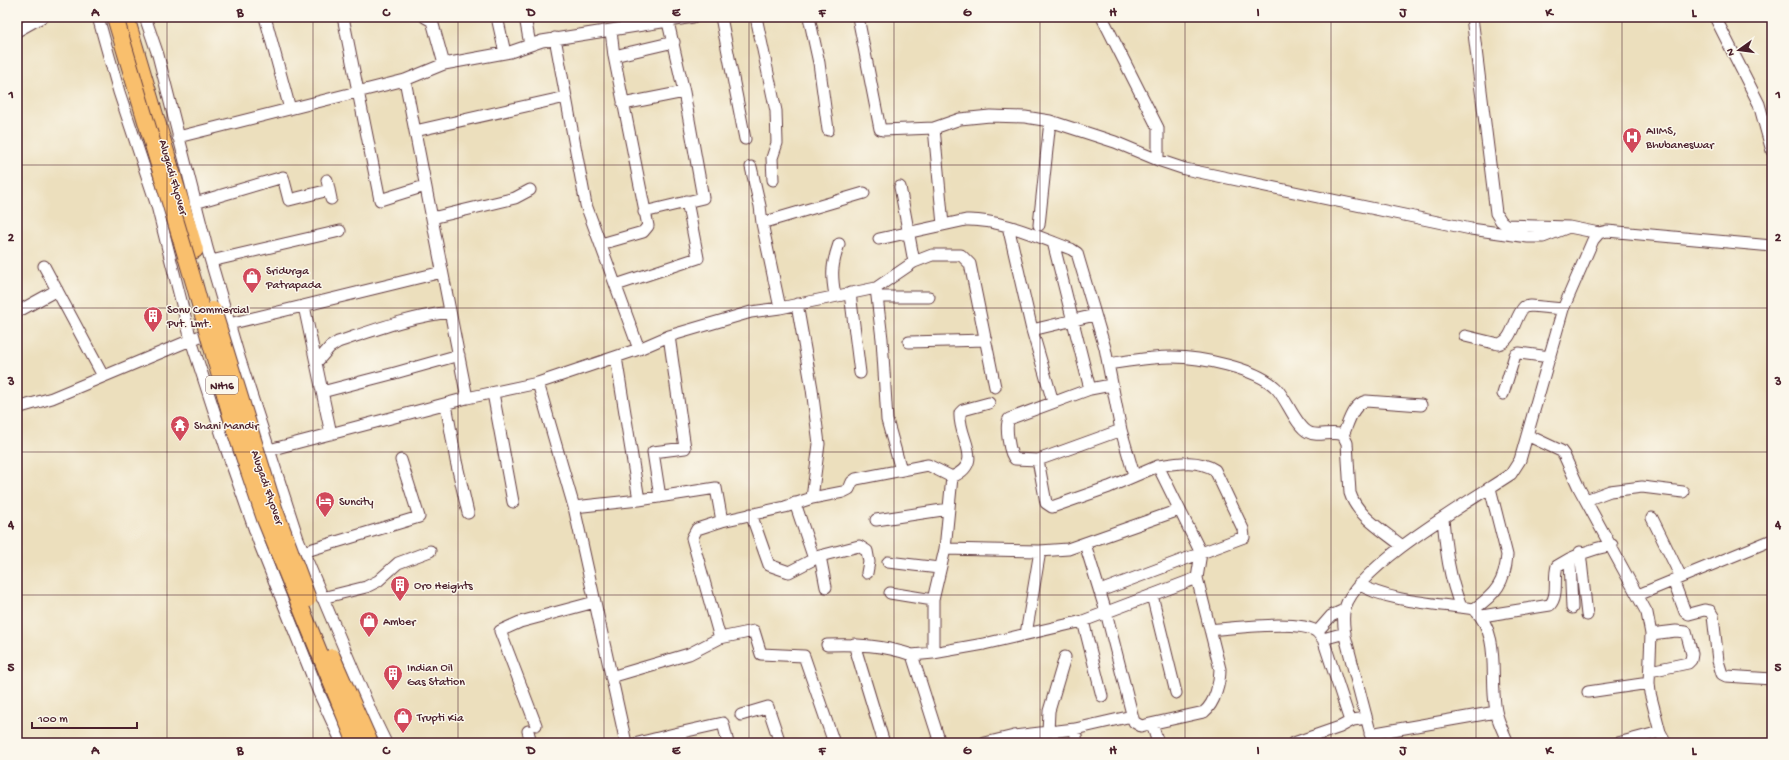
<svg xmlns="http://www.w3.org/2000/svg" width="1789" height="760" font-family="'Gochi Hand',sans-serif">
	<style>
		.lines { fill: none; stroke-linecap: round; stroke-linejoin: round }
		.minor-casing { stroke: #623c41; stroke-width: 13 }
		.highway-casing { stroke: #623c41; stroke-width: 18 }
		.minor { stroke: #fff; stroke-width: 11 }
		.highway { stroke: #f9bf6d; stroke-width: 16 }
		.highway-bridge-casing { stroke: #623c41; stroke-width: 18; stroke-linecap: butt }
		.highway-bridge { stroke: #f9bf6d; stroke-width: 16 }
		.grid { fill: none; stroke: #4a1f2b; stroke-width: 1; stroke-opacity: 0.55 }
		.labels { text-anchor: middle; stroke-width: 3; stroke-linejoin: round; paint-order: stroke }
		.shield { fill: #fbf7ec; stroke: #7f6065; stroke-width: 1 }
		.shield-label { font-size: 11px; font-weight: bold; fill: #4a1f2b }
		.poi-label { font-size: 12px; fill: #4a1f2b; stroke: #fbf7ec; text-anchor: start }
		.street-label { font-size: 12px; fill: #4a1f2b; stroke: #fbf7ec }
		.neatline { fill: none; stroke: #4a1f2b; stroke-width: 1.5 }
		.grid-label { font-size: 13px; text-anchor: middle; font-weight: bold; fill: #4a1f2b }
	</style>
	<rect width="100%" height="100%" fill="#fbf7ec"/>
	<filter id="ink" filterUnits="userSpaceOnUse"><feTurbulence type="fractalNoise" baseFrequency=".025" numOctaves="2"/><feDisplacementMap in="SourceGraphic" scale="8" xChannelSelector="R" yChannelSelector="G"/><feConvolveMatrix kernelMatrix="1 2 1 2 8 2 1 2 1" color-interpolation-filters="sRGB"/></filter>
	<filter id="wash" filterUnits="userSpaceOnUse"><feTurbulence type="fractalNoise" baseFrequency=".012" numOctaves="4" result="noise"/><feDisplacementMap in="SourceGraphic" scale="16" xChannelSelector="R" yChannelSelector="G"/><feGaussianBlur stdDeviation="0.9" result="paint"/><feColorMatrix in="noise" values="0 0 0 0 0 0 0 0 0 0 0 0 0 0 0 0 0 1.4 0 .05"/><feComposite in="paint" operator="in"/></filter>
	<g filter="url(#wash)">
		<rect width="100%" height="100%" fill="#ecdfbd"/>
	</g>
	<g filter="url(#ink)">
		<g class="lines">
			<defs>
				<path id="minor" d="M98 17 119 92 157 206 191 340 227 451 260 545 319 693 342 743
					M145 17 158 55 207 248 239 357 298 539 371 712 386 743
					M265 17 290 109
					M343 17 380 200 425 186
					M425 17 432 21 444 64
					M497 17 505 53
					M525 17 530 45
					M721 17 745 139
					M756 17 776 111 777 143 772 158 773 180
					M809 17 819 63 828 130
					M858 17 879 124 880 129 883 130 934 128 960 119 990 116 1025 117 1050 121 1115 142 1158 160 1185 169 1471 229 1528 237H1543L1569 227
					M1102 17 1158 128V160
					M1472 17 1496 213 1501 221 1506 225 1569 227 1599 233
					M1715 17 1759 104 1772 151
					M17 31 42 17
					M614 56 674 42
					M405 80 467 398 538 383 639 349 586 205 555 38
					M623 104 684 92
					M934 128 943 225
					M415 131 566 97
					M178 137 405 80 444 64 510 52 542 41 693 17
					M751 167 760 206 762 223
					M327 180 331 199
					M900 187 914 262
					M195 203 283 177 289 200 329 190
					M644 212 703 198 684 92 668 22
					M432 218 515 198 530 190
					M1039 225 1050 121
					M1008 226 1032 330 1053 402
					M879 239 966 220C1002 219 1038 237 1071 249L1077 253 1105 348 1121 430 1134 475
					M1053 242 1090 389
					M601 244 643 232 648 226 614 56 611 31
					M211 261 340 231
					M44 266 103 376
					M616 285 698 258 687 201
					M876 288 882 339 887 420 901 470
					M850 293 860 373
					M835 295C831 274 832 264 839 244
					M877 297H929
					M797 304 812 389 819 444 812 498
					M304 306 331 434
					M780 308 762 223 864 193
					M17 312 57 290
					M1032 330 1095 315
					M1465 336 1498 344C1513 342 1514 317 1524 307L1531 306 1563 309
					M909 342 986 340
					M639 349 669 336 751 312 780 308 876 288 914 262 932 255H961L970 264 995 387
					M316 363 330 347 338 342C377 329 409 317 450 312
					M1108 364C1129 361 1151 357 1172 357 1200 357 1256 368 1276 388 1286 398 1296 426 1308 432 1318 438 1332 430 1343 435L1347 443 1350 493C1357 516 1384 531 1402 546
					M538 383 574 507 626 743
					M1111 385 1090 389 1009 419C1005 426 1009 454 1015 459L1038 460 1121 430
					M322 392 395 373 459 355
					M493 393 513 502
					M1503 394 1515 355 1519 353 1550 357
					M446 404 456 461 468 513
					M17 408 52 398 229 324 442 272
					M1343 435C1349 422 1352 405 1366 401L1421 405
					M1527 435 1561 451 1564 455 1579 488 1647 613 1651 634 1649 683 1650 693 1660 732 1666 743
					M269 450 467 398
					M1038 460 1046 503 1052 507 1109 487 1158 466 1201 553 1197 578 1220 669C1220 683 1215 703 1204 712L1141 726 1134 722 1106 612 1085 544
					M660 497 653 452 685 448 669 336
					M639 500 716 488 722 521 785 507 812 498 843 492 849 489 852 482 856 479 928 465 952 477C986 462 958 439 960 413L963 410 989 403
					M1586 500 1610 491 1642 487 1683 492
					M795 503 814 559
					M574 507 639 500 616 357
					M751 514 769 565 789 572 820 556 859 546 867 551 869 562 867 573
					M1652 518 1681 577
					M1443 519C1446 551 1449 577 1461 607
					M876 520 949 509
					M945 549 1040 551 1068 549 1179 510
					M303 552 419 517 401 460
					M1580 552 1587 615
					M820 556 826 587
					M1570 560 1572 608
					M888 562 939 568
					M1673 580 1685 612 1689 614 1704 610 1710 611 1713 616 1718 661 1722 674 1726 676 1772 679
					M1359 584C1387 602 1441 604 1474 609 1502 636 1489 677 1496 711 1498 722 1504 733 1508 743
					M1100 591 1244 537 1243 529 1215 470C1198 459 1177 463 1158 466
					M890 593 933 600
					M1152 595 1176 693
					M1638 595 1772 540
					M322 598 366 587 378 581 398 563 430 551
					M1474 609C1496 594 1505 582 1507 555L1490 488
					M1482 616 1550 605C1559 595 1553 578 1557 566 1574 555 1591 549 1612 545
					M1083 621 1102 696
					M1210 630C1232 628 1301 619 1317 632 1319 634 1321 637 1323 639L1349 718 1353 720 1366 718
					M1317 632 1331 616 1344 610
					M1026 634 1040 551
					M720 638 692 538 697 529 722 521
					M1323 639 1345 633
					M854 644 884 743
					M827 645C857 644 883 645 912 655L940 743
					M933 653V600L945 549 952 477
					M912 655 933 653 984 644 1083 621 1197 578
					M1650 671 1688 663 1691 660 1692 654 1686 632 1676 631 1651 634
					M611 677 689 654 720 638 754 631 761 654 804 656 834 743
					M1588 692 1649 683
					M741 715 768 707 780 743
					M1152 724 1158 743
					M536 725 500 631 520 622 595 602
					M1075 729 1077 743
					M528 731 531 743
					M1048 732 1049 711 1065 657
					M674 734 723 723 728 743
					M1370 734 1496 712
					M638 743 674 734 677 743
					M985 743 1014 736 1075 729 1132 716
					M1294 743 1340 727 1353 720
					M1373 743 1345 636C1344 626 1342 617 1345 608 1358 565 1472 500 1511 474L1520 460 1563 309 1593 240 1599 233 1607 231 1772 246
					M1618 743 1660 732"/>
				<path id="highway" d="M126 17 195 250"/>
			</defs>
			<use href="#minor" class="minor-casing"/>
			<use href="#highway" class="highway-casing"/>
			<use href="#minor" class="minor"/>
			<use href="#highway" class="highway"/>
			<defs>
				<path id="highway-bridge" d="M115 17 194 283 235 430 265 519 356 743
					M213 310 274 508 308 599
					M332 657 370 743"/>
			</defs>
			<use href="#highway-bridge" class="highway-bridge-casing"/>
			<use href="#highway-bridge" class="highway-bridge"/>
		</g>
	</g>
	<path class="grid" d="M167 17V743M313 17V743M458 17V743M604 17V743M749 17V743M894 17V743M1040 17V743M1185 17V743M1331 17V743M1476 17V743M1622 17V743M17 165H1772M17 308H1772M17 452H1772M17 595H1772"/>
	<defs>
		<symbol id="hospital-pin" viewBox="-11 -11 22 30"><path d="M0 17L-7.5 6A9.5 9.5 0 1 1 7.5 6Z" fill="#d1495b" stroke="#fbf7ec"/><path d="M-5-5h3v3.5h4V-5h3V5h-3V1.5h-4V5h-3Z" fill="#fff"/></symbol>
		<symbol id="shop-pin" viewBox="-11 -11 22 30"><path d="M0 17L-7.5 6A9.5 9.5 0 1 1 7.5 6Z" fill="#d1495b" stroke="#fbf7ec"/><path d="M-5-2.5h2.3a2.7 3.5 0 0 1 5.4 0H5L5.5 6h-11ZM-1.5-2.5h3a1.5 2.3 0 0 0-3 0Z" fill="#fff"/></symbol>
		<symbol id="building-pin" viewBox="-11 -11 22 30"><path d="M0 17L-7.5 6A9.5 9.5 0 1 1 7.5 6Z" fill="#d1495b" stroke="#fbf7ec"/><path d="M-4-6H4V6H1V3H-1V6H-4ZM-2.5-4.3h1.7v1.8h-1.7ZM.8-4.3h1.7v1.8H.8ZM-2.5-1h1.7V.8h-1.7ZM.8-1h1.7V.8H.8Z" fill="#fff"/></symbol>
		<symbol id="temple-pin" viewBox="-11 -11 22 30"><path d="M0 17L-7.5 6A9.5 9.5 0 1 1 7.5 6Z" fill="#d1495b" stroke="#fbf7ec"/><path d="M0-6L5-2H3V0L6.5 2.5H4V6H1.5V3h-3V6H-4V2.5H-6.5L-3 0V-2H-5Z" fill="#fff"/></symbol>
		<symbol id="hotel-pin" viewBox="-11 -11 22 30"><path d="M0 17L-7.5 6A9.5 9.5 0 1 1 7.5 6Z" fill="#d1495b" stroke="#fbf7ec"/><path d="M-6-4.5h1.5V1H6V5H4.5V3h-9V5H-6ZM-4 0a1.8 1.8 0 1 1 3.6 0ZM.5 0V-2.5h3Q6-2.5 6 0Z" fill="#fff"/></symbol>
	</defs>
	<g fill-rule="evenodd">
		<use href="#hospital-pin" x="1621" y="126" width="22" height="30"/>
		<use href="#shop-pin" x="241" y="266" width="22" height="30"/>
		<use href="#building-pin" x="142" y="305" width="22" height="30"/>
		<use href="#temple-pin" x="169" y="414" width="22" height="30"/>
		<use href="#hotel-pin" x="314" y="490" width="22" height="30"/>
		<use href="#building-pin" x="389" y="574" width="22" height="30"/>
		<use href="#shop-pin" x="358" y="610" width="22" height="30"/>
		<use href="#building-pin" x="382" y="663" width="22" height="30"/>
		<use href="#shop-pin" x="392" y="706" width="22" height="30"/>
	</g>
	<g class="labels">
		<rect class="shield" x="206" y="376" width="32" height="18" rx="3"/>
		<g class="shield-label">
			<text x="222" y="389">NH16</text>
		</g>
		<g class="poi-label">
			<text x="1646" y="134">AIIMS,<tspan x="1646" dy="14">Bhubaneswar</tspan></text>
			<text x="266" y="274">Sridurga<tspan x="266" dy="14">Patrapada</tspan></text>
			<text x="167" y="313">Sonu Commercial<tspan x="167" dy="14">Pvt. Lmt.</tspan></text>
			<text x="194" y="429">Shani Mandir</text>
			<text x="339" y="505">Suncity</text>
			<text x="414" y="589">Oro Heights</text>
			<text x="383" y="625">Amber</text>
			<text x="407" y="671">Indian Oil<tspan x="407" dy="14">Gas Station</tspan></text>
			<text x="417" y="721">Trupti Kia</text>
		</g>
		<g class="street-label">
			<text transform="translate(174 177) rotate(74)" y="4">Alugadi Flyover</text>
			<text transform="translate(268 487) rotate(71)" y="4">Alugadi Flyover</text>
		</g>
	</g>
	<rect width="1789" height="760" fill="none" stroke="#fbf7ec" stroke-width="44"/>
	<g transform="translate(1739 50) rotate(256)" stroke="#fbf7ec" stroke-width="3" paint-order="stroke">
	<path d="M0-3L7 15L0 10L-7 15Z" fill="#4a1f2b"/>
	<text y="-6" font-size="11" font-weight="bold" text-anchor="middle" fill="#4a1f2b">N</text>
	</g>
	<path d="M32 722v6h105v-6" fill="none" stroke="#4a1f2b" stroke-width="2"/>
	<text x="38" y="722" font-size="12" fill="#4a1f2b" stroke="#fbf7ec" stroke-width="3" paint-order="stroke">100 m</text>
	<rect x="22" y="22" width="1745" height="716" class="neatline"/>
	<g class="grid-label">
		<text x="95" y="16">A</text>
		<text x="240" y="16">B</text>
		<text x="386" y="16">C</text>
		<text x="531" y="16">D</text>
		<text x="676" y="16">E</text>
		<text x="822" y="16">F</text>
		<text x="967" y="16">G</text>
		<text x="1113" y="16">H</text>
		<text x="1258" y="16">I</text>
		<text x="1403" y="16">J</text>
		<text x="1549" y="16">K</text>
		<text x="1694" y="16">L</text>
		<text x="11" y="98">1</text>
		<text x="1778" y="98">1</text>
		<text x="11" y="241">2</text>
		<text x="1778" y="241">2</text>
		<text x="11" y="385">3</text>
		<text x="1778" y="385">3</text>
		<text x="11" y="528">4</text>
		<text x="1778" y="528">4</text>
		<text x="11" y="671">5</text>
		<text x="1778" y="671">5</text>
		<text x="95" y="754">A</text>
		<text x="240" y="754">B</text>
		<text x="386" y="754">C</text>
		<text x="531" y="754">D</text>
		<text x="676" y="754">E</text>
		<text x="822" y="754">F</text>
		<text x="967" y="754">G</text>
		<text x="1113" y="754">H</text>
		<text x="1258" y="754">I</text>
		<text x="1403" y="754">J</text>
		<text x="1549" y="754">K</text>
		<text x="1694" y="754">L</text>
	</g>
</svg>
